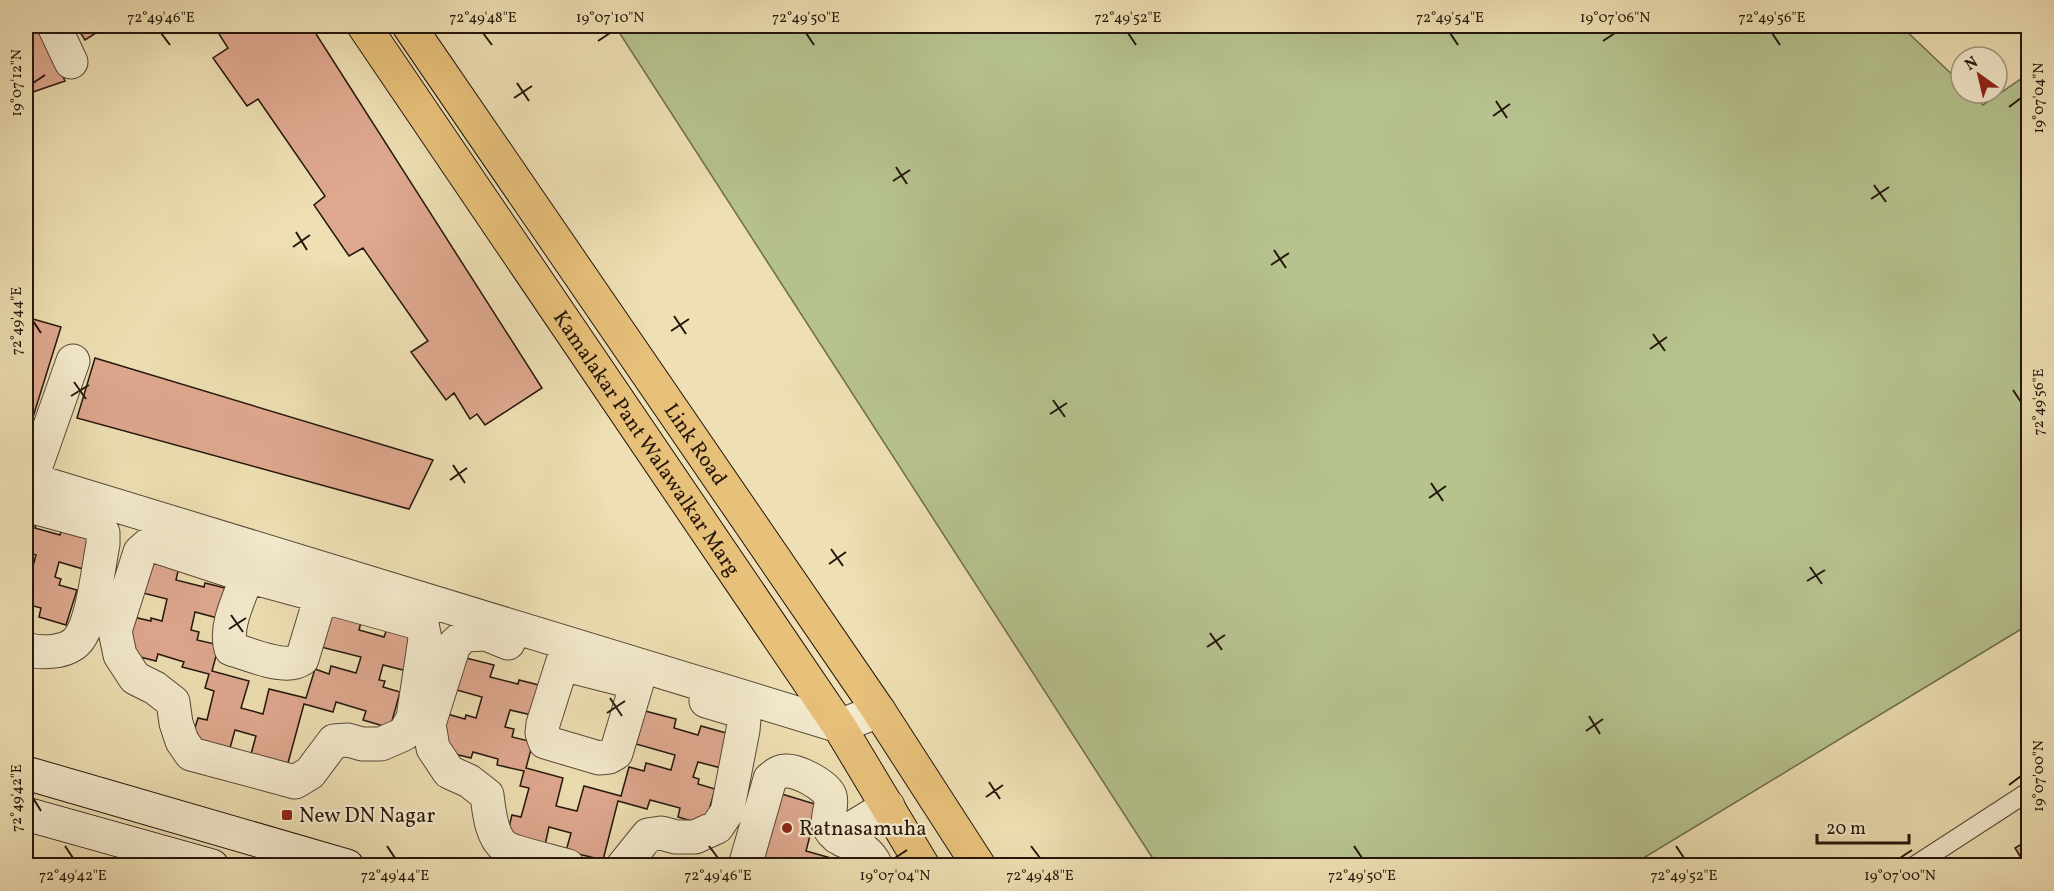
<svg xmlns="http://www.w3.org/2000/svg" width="2054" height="891" font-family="Vollkorn,serif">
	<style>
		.green { fill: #b6c38f; stroke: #6e6c4e; stroke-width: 1.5 }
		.building { fill: #dfa990; stroke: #25160c; stroke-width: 1.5 }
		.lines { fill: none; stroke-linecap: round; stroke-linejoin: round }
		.service-casing { stroke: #574836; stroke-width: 20 }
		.minor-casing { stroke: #574836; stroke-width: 35 }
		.secondary-casing { stroke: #25160c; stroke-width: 35 }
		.primary-casing { stroke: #25160c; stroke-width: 35 }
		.service { stroke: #f4ebce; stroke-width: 18 }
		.minor { stroke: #f4ebce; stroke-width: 33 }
		.secondary { stroke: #f4ebce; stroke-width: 33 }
		.primary { stroke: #e7c07a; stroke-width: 33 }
		.ticks { fill: none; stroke: #25160c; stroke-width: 2 }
		.poi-dot { fill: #8f2418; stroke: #f4ebce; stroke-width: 2 }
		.labels { text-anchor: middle; stroke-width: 4.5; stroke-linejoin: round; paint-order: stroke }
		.street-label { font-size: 21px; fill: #25160c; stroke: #f4ebce }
		.poi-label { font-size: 21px; fill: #25160c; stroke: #f4ebce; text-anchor: start }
		.neatline { fill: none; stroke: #25160c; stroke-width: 2 }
		.ticks-label { font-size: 15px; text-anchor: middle; fill: #25160c }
	</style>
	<rect width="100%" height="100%" fill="#eee0b4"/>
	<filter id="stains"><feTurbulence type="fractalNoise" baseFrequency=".00333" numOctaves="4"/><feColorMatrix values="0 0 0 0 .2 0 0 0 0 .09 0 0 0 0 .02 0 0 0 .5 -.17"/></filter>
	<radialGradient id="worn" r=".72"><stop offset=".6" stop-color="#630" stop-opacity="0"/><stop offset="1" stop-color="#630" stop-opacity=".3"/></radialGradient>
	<path class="green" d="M615 26H1901L1961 83V93H1971L1983 105 2028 74V625L1632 865H1157Z"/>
	<path class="building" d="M26 26H40L65 81 27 94 31 102 26 104Z
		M76 26H107L85 40Z
		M214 26H311L542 388 485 425 477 414 470 419 454 393 446 400 411 352 428 341 363 248 349 256 314 205 325 196 258 99 247 106 213 58 228 48Z
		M26 317 61 327 33 417 26 415Z
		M95 358 433 460 409 509 77 418Z
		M26 516 37 519 35 528 60 535 62 527 92 535 83 569 59 562 55 577 61 579 59 585 77 590 66 625 39 617 41 608 26 604V568L32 570 36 555 26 552Z
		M147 560 179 567 176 580 204 587 205 583 233 590 225 620 195 612 191 630 199 632 197 640 219 645 212 671 249 681 241 708 263 714 269 689 306 698 315 669 329 674 331 666 356 673 361 657 321 647 331 613 361 622 359 630 384 637 387 629 416 637 407 671 383 665 379 680 385 681 383 687 400 692 390 728 363 720 366 711 336 702 333 712 304 704 288 763 251 754 256 736 235 730 230 748 192 738 198 718 207 720 214 691 205 688 209 674 182 667 184 662 158 654 156 661 124 653 133 617 151 621V618L162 621 167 599 139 592Z
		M462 657 494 665 490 677 518 684 519 680 547 687 540 717 510 710 505 727 514 729 512 737 533 742 526 768 563 778 556 806 577 811 584 786 621 796 629 767 644 771 646 763 671 770 675 755 636 744 645 711 676 719 674 728 698 735 701 726 730 734 721 768 698 762 693 777 699 779 698 784 715 789 705 825 678 817 680 808 650 800 647 809 618 801 603 860 566 851 571 833 549 827 545 845 507 835 512 815 521 817 529 788 520 786 524 771 497 765 498 759 473 752 471 758 438 750 447 714 465 719 466 715 476 718 482 697 453 689Z
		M772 791 818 805 806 851 859 866H793L754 855Z
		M2028 840V866H2026L2015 848Z"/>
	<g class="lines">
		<defs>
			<path id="service" d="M1914 866 2028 792"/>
			<path id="minor" d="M54 26 71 62
				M26 478 839 726 879 711
				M31 480 73 361
				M26 505 96 524 103 533V544C98 569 93 622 78 640 67 653 41 654 26 649
				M258 549 247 576 149 544 140 552 115 631 120 655 135 678 155 688 173 702 176 723 182 741 191 754 295 782 310 773 334 741 348 740 362 744H381L404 734 413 718 425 639 422 624 321 596 327 570
				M247 576 321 596 302 659C285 671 250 654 231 649 224 626 240 598 247 576Z
				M508 643 486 634 465 635 454 645 429 724 433 748 449 772 469 781 487 795C489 811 491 837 505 847 514 853 556 862 568 866
				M562 664 637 683 616 753 609 757 599 758 545 742 542 733 543 724Z
				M837 837 888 806
				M623 866 648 835 661 833 676 837H695L717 827 727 812 743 730 744 718 736 710 706 701
				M745 866 770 779C775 775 779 771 786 771 797 770 826 785 830 796 834 807 823 821 832 832 845 847 865 841 876 866"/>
			<path id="secondary" d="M26 773 347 866
				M26 814 212 866"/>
			<g id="primary">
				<path id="s1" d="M364 26 839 726 923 866"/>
				<path id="s2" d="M409 26 879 711 979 866"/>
			</g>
		</defs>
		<use href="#service" class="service-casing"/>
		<use href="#minor" class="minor-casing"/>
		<use href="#secondary" class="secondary-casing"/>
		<use href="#primary" class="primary-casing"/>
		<use href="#service" class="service"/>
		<use href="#minor" class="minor"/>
		<use href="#secondary" class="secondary"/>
		<use href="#primary" class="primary"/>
	</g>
	<path class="ticks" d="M161 33 170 45M483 33 492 45M806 33 814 45M1128 33 1136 45M1450 33 1458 45M1772 33 1780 45M598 41 610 33M1603 41 1615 33M33 83 45 75M517 83 529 101M514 98 532 86M1496 101 1507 118M2009 107 2021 98M1493 116 1510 104M896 167 907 184M893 181 910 170M1874 185 1886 202M1871 199 1889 187M296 232 307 250M293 247 310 235M1274 250 1286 268M1271 265 1289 253M674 316 686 334M33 321 41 333M671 331 689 319M1653 334 1665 351M1650 349 1667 337M74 382 86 399M2013 390 2021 402M71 396 89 385M1053 400 1065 417M1050 414 1067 403M453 465 465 483M450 480 467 468M1431 483 1443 501M1429 498 1446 486M831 549 843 566M829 564 846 552M1810 567 1822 584M1807 581 1825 570M231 615 243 632M229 629 246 618M1210 633 1222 650M1207 647 1225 635M610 698 622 716M607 713 625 701M1589 716 1600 734M1586 731 1603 719M989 782 1000 799M2009 785 2021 776M986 797 1003 785M33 798 41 811M65 846 73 858M387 846 395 858M709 846 718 858M1031 846 1040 858M1354 846 1362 858M1676 846 1684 858M895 858 907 850M1900 858 1912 850"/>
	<g class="poi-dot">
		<rect x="281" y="809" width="12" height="12" rx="3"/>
		<circle cx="787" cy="828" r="6"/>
	</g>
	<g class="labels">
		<g class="street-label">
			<text dy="7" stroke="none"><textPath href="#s1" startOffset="504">Kamalakar Pant Walawalkar Marg</textPath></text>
			<text dy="7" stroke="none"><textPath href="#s2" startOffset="507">Link Road</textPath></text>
		</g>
		<g class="poi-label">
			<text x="299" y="822">New DN Nagar</text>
			<text x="799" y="835">Ratnasamuha</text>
		</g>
	</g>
	<rect width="2054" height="891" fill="none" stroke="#eee0b4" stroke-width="66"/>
	<g transform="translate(1979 75) rotate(326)"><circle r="28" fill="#f4ebce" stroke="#a19680" stroke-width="1.5"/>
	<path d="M0-4.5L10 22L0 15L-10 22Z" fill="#8f2418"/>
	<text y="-9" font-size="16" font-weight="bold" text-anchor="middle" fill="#25160c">N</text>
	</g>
	<path d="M1817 834v9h92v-9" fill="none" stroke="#25160c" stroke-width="3"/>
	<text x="1826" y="834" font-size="18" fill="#25160c" stroke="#f4ebce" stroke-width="4.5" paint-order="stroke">20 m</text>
	<rect x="33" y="33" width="1988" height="825" class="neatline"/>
	<g class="ticks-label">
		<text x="161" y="22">72°49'46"E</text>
		<text x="483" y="22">72°49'48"E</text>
		<text x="610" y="22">19°07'10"N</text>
		<text x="806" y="22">72°49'50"E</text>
		<text x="1128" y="22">72°49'52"E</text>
		<text x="1450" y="22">72°49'54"E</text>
		<text x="1615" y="22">19°07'06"N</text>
		<text x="1772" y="22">72°49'56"E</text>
		<text transform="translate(16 83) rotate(-90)" y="5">19°07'12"N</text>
		<text transform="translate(2038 98) rotate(-90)" y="5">19°07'04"N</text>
		<text transform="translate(16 321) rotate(-90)" y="5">72°49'44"E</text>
		<text transform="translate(2038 402) rotate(-90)" y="5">72°49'56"E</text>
		<text transform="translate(2038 776) rotate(-90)" y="5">19°07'00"N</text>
		<text transform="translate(16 798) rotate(-90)" y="5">72°49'42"E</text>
		<text x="73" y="880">72°49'42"E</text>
		<text x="395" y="880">72°49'44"E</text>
		<text x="718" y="880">72°49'46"E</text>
		<text x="895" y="880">19°07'04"N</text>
		<text x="1040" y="880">72°49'48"E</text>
		<text x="1362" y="880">72°49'50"E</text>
		<text x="1684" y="880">72°49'52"E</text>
		<text x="1900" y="880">19°07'00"N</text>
	</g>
	<rect width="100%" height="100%" filter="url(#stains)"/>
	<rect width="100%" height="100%" fill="url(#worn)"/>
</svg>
